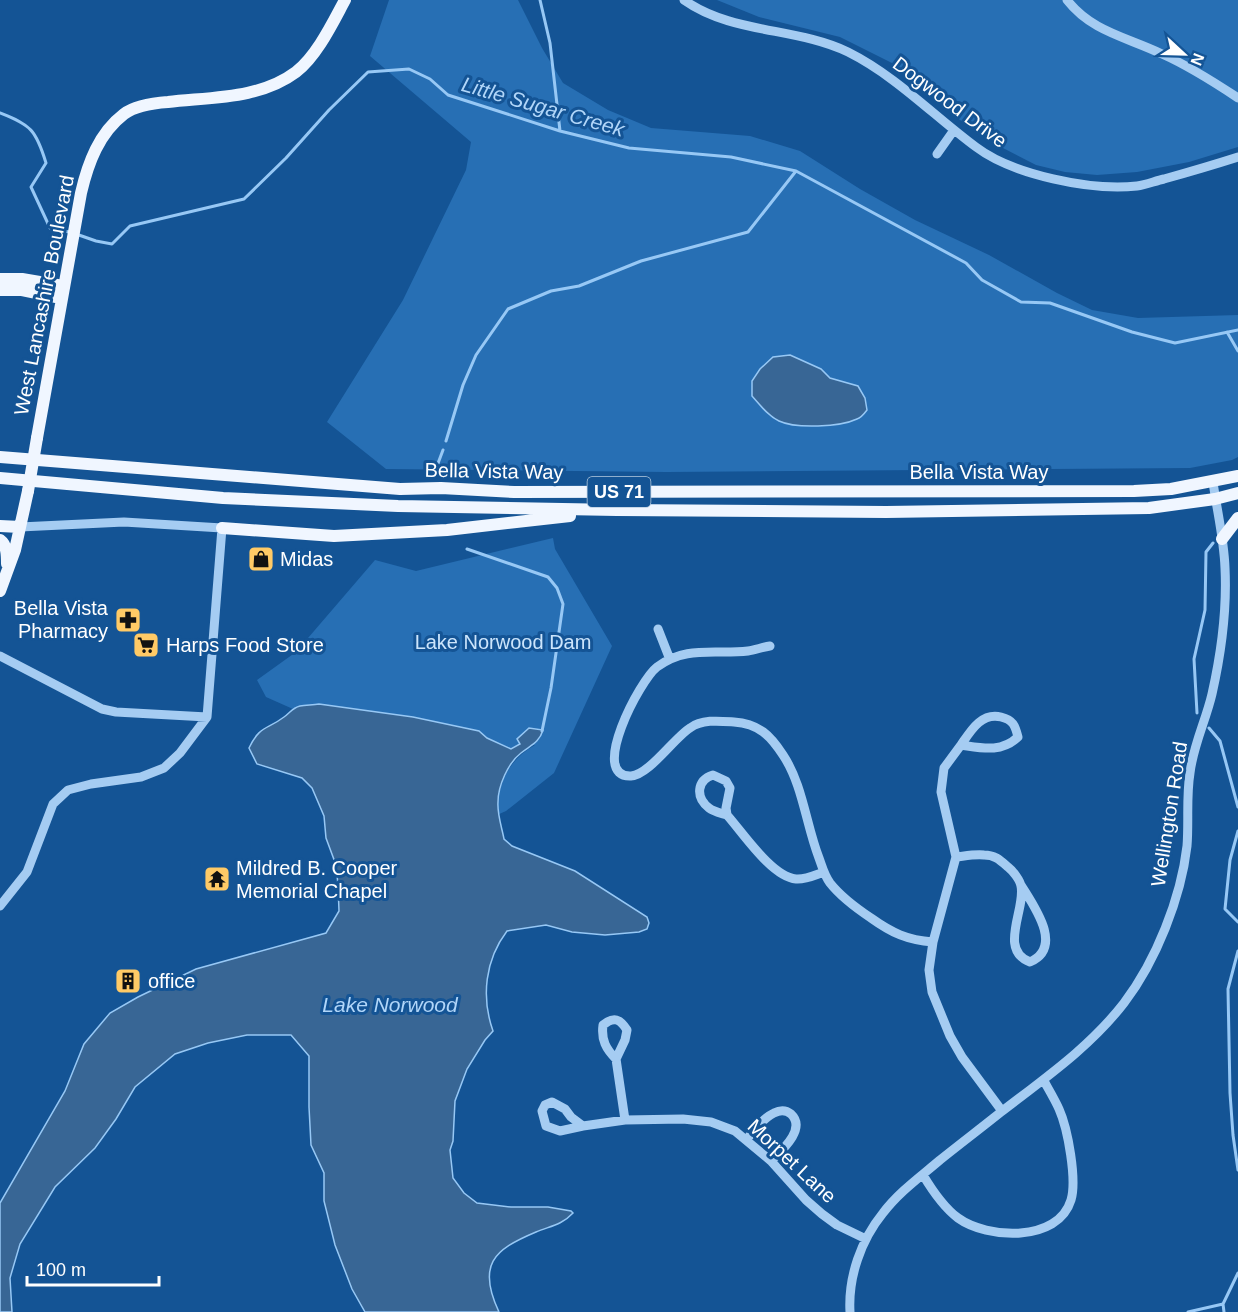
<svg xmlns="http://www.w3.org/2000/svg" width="1238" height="1312" font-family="Helvetica,sans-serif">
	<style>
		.green { fill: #276fb4 }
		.water { fill: #386695; stroke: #97c8f5; stroke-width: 1.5 }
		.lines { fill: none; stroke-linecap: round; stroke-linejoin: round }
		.stream { stroke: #97c8f5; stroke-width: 3 }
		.minor { stroke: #a5ccf2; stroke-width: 9 }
		.major { stroke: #f0f6ff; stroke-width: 12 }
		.major-bridge { stroke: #f0f6ff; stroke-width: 12 }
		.labels { text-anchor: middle; stroke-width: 6; stroke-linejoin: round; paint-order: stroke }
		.shield { fill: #145495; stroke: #b8ccdf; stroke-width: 1.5 }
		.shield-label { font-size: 18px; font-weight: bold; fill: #fff }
		.street-label { font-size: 20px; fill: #fff; stroke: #145495 }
		.poi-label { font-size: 20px; fill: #fff; stroke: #145495; text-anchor: start }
		.park-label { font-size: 20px; fill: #cce5fc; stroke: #145495 }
		.water-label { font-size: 21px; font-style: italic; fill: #b1d6f9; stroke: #145495 }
	</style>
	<rect width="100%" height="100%" fill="#145495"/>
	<path class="green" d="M389 0H518L542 48 563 83 608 110 651 128 750 136 800 151 860 189 915 220 989 255 1057 293 1092 310 1138 318 1238 315V457L1232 460 1190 468 666 472 386 469 327 422 403 300 466 170 471 142 370 56Z
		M717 0H1238V147L1189 162 1137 172 1097 175 1065 172 1036 165 1003 148 957 118 892 63 840 37 759 17Z
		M553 538 555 549 612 646 554 773 506 811 497 815C498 784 507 761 535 745L520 744 511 749 487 738 479 731 300 706 293 709 266 697 257 680 296 652 375 560 416 571Z"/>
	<path class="water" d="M790 355 821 369 830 378 858 386 865 398 867 410C864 414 861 418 857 419 840 427 796 429 779 421 768 416 760 405 752 396V381L760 369 773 357Z
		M319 704 413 717 479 731 487 738 511 749 520 744 517 739 529 728 543 730C539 743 531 745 521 753 508 763 498 786 498 802 497 814 502 828 504 839L512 846 575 871 647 917 649 923 647 929 639 932 605 935 572 932 546 925 507 931C485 960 481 997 493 1031L485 1040 467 1069 455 1101 453 1141 450 1150 453 1178 464 1193 477 1203 511 1207H548L571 1211 573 1213C562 1225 550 1226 536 1232 493 1250 477 1265 499 1312H365L352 1289 335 1245 324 1201V1173L311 1145 309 1107V1056L291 1035H247L208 1043 175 1054 135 1087 116 1119 95 1148 55 1187 20 1244 10 1278 12 1312H0V1203L65 1091 84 1044 110 1013 138 997 196 969 326 933 339 911 338 885 336 865 326 838 324 816 312 788 302 778 257 764 249 748C260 725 267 730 284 717 290 713 292 708 300 706 306 705 313 705 319 704Z"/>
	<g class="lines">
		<path class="stream" d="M540 0 550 43 560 131
			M0 113C31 125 36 130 46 163L31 187 50 228 69 232
			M76 234 96 241 112 244 130 226 244 199 286 158 329 110 368 72 409 69 430 79 448 95 560 131 629 148 731 157 796 171 966 263 982 280 1021 302 1050 303 1132 332 1175 343 1238 330
			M1227 332 1238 351
			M446 441 463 385 476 355 508 309 551 291 579 286 641 261 748 232 796 171
			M437 466 443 450
			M467 549 548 577 557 588 563 604 551 688 542 731
			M1197 713 1194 659 1205 610 1206 552 1213 543
			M1209 728 1220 741 1238 807
			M1238 831 1230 860 1225 909 1238 922
			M1238 951 1228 989 1230 1093 1233 1135 1238 1170
			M1188 1312 1223 1304
			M1224 1312 1223 1304 1238 1273"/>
		<path class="minor" d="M684 0C732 34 796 27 848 52 896 76 934 116 976 147 1013 175 1091 191 1137 186 1146 185 1155 181 1164 179 1189 172 1213 165 1238 157
			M1067 0C1092 32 1127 37 1162 54 1189 66 1214 82 1238 98
			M937 154 954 130
			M658 629 669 657
			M770 646C763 647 755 650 748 651 715 655 686 645 657 667 640 680 588 778 631 776 649 775 674 738 690 728 702 719 720 721 734 722 759 724 770 735 783 755 803 785 806 825 819 858 822 866 824 875 830 883 841 897 856 908 871 918 892 933 907 940 933 942
			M0 656 102 709 116 712 207 717
			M961 745C970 732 981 712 1001 717 1013 720 1015 725 1018 737 1001 753 982 748 961 745L944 768 941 792 956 857 933 942 929 970 932 992 950 1036 962 1057 1002 1111
			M727 815C721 813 714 812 709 808 695 797 697 780 713 775L726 781 730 788 726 808 727 815C743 833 772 877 796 879 805 880 815 875 824 872
			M956 857C965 856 975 854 984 855 995 855 1000 860 1008 867 1013 871 1020 880 1021 886 1026 909 998 950 1030 962 1064 947 1034 906 1021 885
			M0 906 27 872 53 804 68 790 91 784 141 777 164 768 180 753 207 717 222 528 124 522 20 527
			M616 1059C606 1049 601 1040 603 1025 614 1016 620 1019 627 1030L625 1040 616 1059 625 1120
			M583 1126 560 1131 546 1126 542 1111 545 1105 552 1102 565 1109 571 1117 583 1126 625 1120 683 1119 711 1122 735 1131 771 1161 806 1200 822 1214 837 1225 866 1239
			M747 1139C755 1130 763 1118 774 1113 780 1110 786 1110 791 1114 807 1129 781 1151 771 1161
			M923 1175C932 1190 943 1207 958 1218 987 1239 1058 1243 1071 1200 1077 1180 1068 1129 1059 1109 1055 1100 1049 1090 1044 1081
			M850 1312C848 1277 861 1240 883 1213 899 1192 920 1177 940 1160 960 1144 981 1128 1001 1112 1045 1078 1090 1047 1124 1003 1156 961 1181 898 1187 846 1189 822 1186 797 1190 773 1193 746 1206 720 1212 694 1221 654 1227 609 1225 568 1224 539 1217 511 1213 482"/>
		<path class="major" d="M0 279H22L63 286
			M0 290H22L61 298
			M37 438 81 193C88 163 99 133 124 114 136 105 154 103 168 102 212 97 260 99 296 72 317 56 333 22 345 0
			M0 457 400 489 441 488 514 492 1134 491 1171 489 1238 476
			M0 478 223 498 398 506 617 510 886 512 1149 508 1215 499 1238 493
			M0 526 20 527
			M222 528 334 536 447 530 570 516
			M1222 539 1238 518
			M0 540C7 545 7 555 7 564
			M0 591 15 550 28 491"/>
		<path class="major-bridge" d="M28 491 37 438"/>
	</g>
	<defs>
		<symbol id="shop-square" viewBox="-11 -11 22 22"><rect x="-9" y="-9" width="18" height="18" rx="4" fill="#ffca66" stroke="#145495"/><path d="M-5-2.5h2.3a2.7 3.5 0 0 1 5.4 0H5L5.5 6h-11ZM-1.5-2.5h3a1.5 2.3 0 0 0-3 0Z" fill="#111"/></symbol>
		<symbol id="pharmacy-square" viewBox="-11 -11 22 22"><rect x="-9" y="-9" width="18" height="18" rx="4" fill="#ffca66" stroke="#145495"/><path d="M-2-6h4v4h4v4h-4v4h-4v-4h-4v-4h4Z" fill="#111"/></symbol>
		<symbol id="supermarket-square" viewBox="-11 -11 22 22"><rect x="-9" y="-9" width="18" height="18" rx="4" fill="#ffca66" stroke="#145495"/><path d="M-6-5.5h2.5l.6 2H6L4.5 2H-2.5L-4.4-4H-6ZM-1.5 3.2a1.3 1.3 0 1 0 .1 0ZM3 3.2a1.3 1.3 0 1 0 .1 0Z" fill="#111"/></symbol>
		<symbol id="temple-square" viewBox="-11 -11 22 22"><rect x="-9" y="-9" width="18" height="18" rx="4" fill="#ffca66" stroke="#145495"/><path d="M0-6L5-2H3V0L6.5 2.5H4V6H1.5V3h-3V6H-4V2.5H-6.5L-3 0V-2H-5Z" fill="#111"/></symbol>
		<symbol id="building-square" viewBox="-11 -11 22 22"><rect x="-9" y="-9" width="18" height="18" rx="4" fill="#ffca66" stroke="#145495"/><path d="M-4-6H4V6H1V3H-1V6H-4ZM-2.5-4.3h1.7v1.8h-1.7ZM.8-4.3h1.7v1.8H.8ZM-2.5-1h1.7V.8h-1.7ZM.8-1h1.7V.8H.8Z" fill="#111"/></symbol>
	</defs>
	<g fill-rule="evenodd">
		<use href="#shop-square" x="246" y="544" width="30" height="30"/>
		<use href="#pharmacy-square" x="113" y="605" width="30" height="30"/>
		<use href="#supermarket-square" x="131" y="630" width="30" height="30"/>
		<use href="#temple-square" x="202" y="864" width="30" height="30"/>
		<use href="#building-square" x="113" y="966" width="30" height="30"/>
	</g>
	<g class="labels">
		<rect class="shield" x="587.5" y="477" width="63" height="30" rx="4.5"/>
		<g class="shield-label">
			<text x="619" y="498">US 71</text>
		</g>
		<g class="street-label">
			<text transform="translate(950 102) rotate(37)" y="7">Dogwood Drive</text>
			<text transform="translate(44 295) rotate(-79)" y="7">West Lancashire Boulevard</text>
			<text transform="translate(494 471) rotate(1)" y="7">Bella Vista Way</text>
			<text x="979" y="479">Bella Vista Way</text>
			<text transform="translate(1169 814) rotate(-81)" y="7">Wellington Road</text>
			<text transform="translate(792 1161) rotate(43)" y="7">Morpet Lane</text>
		</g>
		<g class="poi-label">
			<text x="280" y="566">Midas</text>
			<text x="108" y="615" text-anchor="end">Bella Vista<tspan x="108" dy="23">Pharmacy</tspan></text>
			<text x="166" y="652">Harps Food Store</text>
			<text x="236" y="875">Mildred B. Cooper<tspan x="236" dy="23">Memorial Chapel</tspan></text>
			<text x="148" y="988">office</text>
		</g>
		<g class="park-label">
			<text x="503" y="649">Lake Norwood Dam</text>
		</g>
		<g class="water-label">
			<text transform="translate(543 107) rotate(16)" y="7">Little Sugar Creek</text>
			<text x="390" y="1012">Lake Norwood</text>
		</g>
	</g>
	<g transform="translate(1184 54) rotate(112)" stroke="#145495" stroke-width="4.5" paint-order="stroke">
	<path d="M0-4.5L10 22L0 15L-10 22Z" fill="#ffffff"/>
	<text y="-9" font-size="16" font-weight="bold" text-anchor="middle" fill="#ffffff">N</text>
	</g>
	<path d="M27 1276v9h132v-9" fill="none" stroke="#ffffff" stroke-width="3"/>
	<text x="36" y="1276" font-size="18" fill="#ffffff" stroke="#145495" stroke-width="4.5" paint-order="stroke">100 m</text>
</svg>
